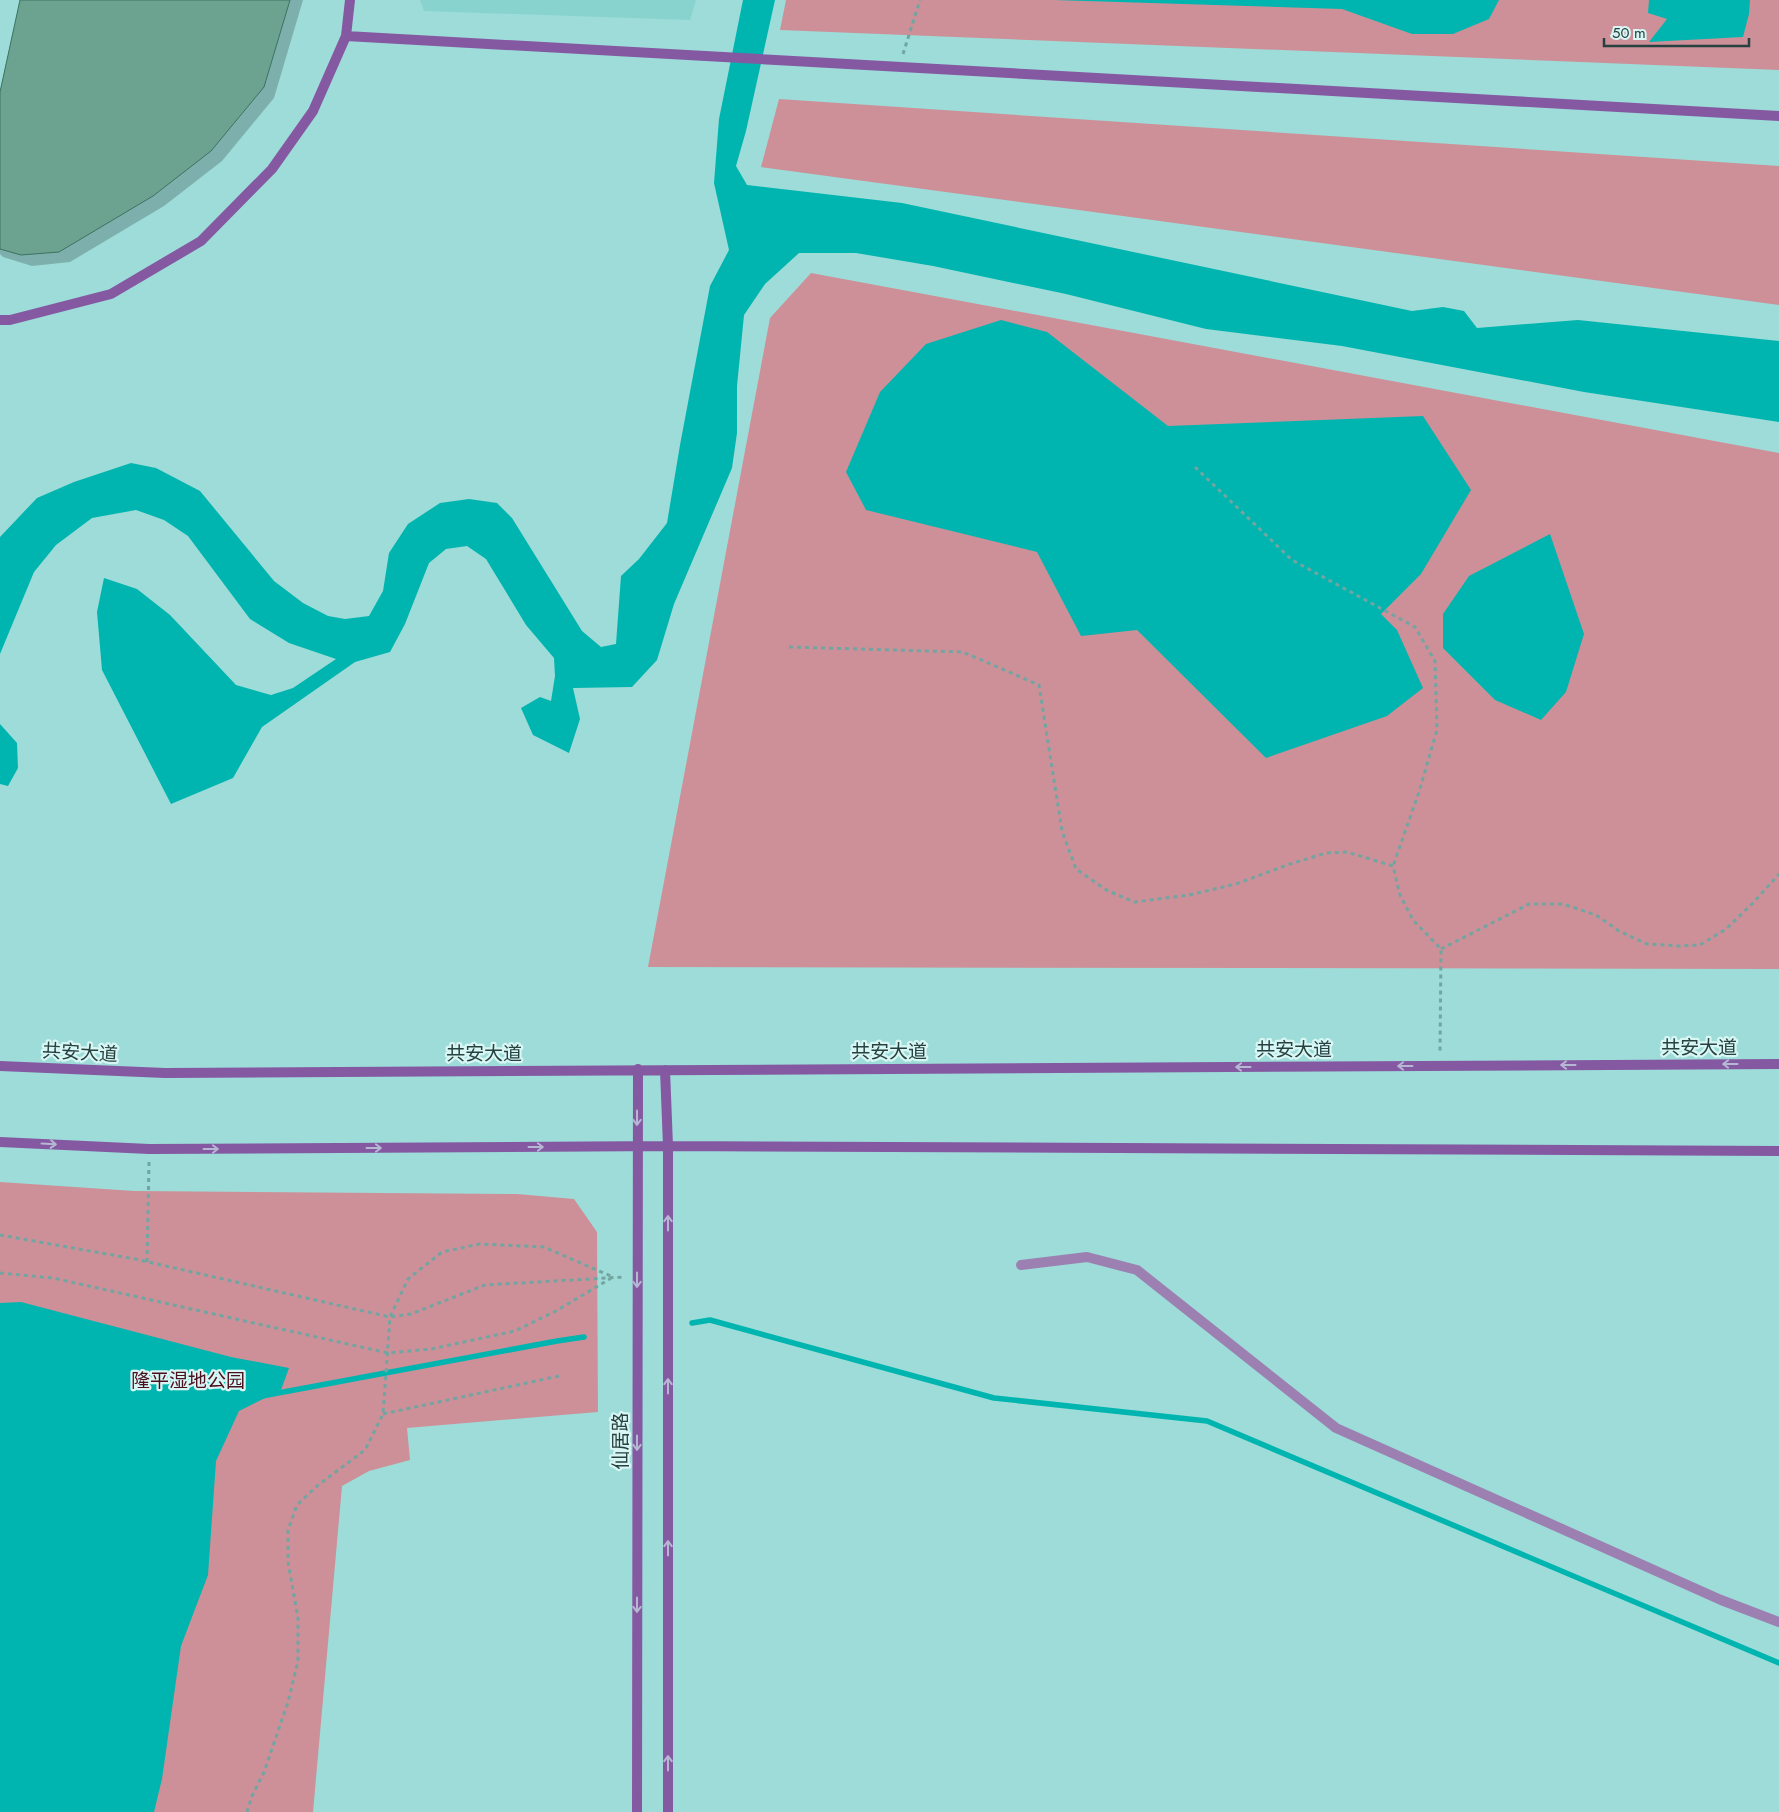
<svg xmlns="http://www.w3.org/2000/svg" width="1779" height="1812" font-family="Jost,'Noto Sans SC',sans-serif">
	<style>
		.built { fill: #88d3ce }
		.green { fill: #cd9098 }
		.water { fill: #00b5af }
		.shadow { fill: #0003 }
		.lines { fill: none; stroke-linecap: round; stroke-linejoin: round }
		.stream { stroke: #00b5af; stroke-width: 5.5 }
		.building { fill: #6ca390; stroke: #3b7260 }
		.path { stroke: #72a5a1; stroke-width: 3; stroke-dasharray: 4 4; stroke-linecap: butt }
		.street { stroke: #9d80b2; stroke-width: 10 }
		.secondary { stroke: #8558a2; stroke-width: 10 }
		.oneway { stroke: #b6b7d3 }
		.labels { text-anchor: middle; stroke-width: 4.5; stroke-linejoin: round; paint-order: stroke }
		.street-label { font-size: 19px; fill: #26413f; stroke: #d7f6f4 }
		.park-label { font-size: 19px; fill: #4c0f1e; stroke: #d7f6f4 }
	</style>
	<rect width="100%" height="100%" fill="#9ddcd8"/>
	<path class="built" d="M420 0H696L690 20 424 11Z"/>
	<path class="green" d="M786 0H1779V70L780 30Z
		M779 99 1779 166V305L761 167Z
		M811 273 1779 453V969L648 967 770 318Z
		M0 1182 134 1191 517 1194 574 1199 597 1232 598 1412 407 1428 410 1460 369 1471 342 1486 313 1812H0Z"/>
	<path class="water" d="M743 0H775L746 131 736 166 747 185 902 203 1412 311 1443 307 1464 311 1477 328 1578 320 1779 341V422L1584 392 1342 346 1206 329 1066 294 933 266 856 253H799L765 284 744 315 737 386V433L732 468 674 604 657 660 632 687 573 688 580 719 569 753 533 735 521 708 540 697 551 701 555 676 554 658 526 625 486 559 467 546 446 549 429 563 405 624 390 652 355 662 262 727 233 778 171 804 102 670 97 612 104 578 137 589 170 615 236 685 271 695 293 688 336 659 289 643 250 619 188 536 164 520 136 510 92 518 56 545 34 572 0 654V537L37 498 74 482 131 463 156 468 200 491 274 581 303 603 328 616 345 619 369 616 383 591 389 553 408 524 440 503 469 499 497 503 512 518 582 631 601 647 616 644 621 576 639 559 667 523 680 445 710 286 729 250 714 183 719 119Z
		M1054 0H1499L1489 19 1453 34H1412L1342 9Z
		M1649 0H1750L1749 14 1743 37 1649 42 1667 19 1648 13Z
		M1001 320 1047 332 1168 426 1423 416 1471 490 1421 574 1381 614 1397 630 1423 688 1387 716 1266 758 1137 630 1081 636 1037 552 866 510 846 472 880 392 926 344Z
		M1550 534 1584 634 1566 692 1541 720 1495 700 1443 648V614L1469 576Z
		M0 724 17 743 18 768 8 786 0 784Z
		M21 1302 231 1357 289 1368 281 1390 239 1411 216 1461 208 1575 181 1646 162 1779 154 1812H0V1303Z"/>
	<path class="shadow" d="M22 0H303L274 98 222 161 164 206 70 262 32 266 3 257 0 254V100Z"/>
	<g class="lines">
		<path class="stream" d="M692 1323 710 1320 994 1398 1207 1421 1779 1663
			M262 1396 557 1341 584 1337"/>
	</g>
	<path class="building" d="M20 0H290L264 87 211 151 153 196 59 252 21 255 0 249V92Z"/>
	<g class="lines">
		<path class="path" d="M903 54 920 0
			M1195 467 1292 560 1415 627 1435 661 1437 730 1419 792 1393 866
			M789 647 963 652 1039 685 1062 831 1076 869 1108 891 1135 902 1189 895 1236 884 1287 865 1326 853 1347 852 1393 866 1400 895 1413 920 1441 949 1440 1052
			M1441 949 1529 904H1563L1596 915 1619 931 1647 944 1679 946 1700 945 1726 929 1754 902 1779 874
			M0 1235 135 1259 390 1317 411 1314 485 1285 624 1277
			M147 1262 149 1162
			M0 1273 53 1278 388 1353 431 1349 515 1331 556 1311 613 1277
			M383 1414 559 1376
			M247 1812 252 1796 264 1772 288 1702 298 1661V1618L288 1562V1530L297 1505 317 1486 365 1450 383 1414 390 1317 408 1279 442 1252 480 1244 544 1247 613 1277"/>
		<path class="street" d="M1021 1265 1087 1257 1137 1270 1336 1428 1721 1600 1779 1622"/>
		<path class="secondary" d="M346 36 1779 116
			M0 320H10L111 294 201 241 272 169 313 111 346 36 350 0
			M0 1066 165 1073 1779 1064
			M665 1070 668 1146V1812
			M0 1142 149 1149 668 1146 1779 1151
			M637 1812 638 1069"/>
	</g>
	<defs><path id="oneway-shaft" d="M-6 0H5M1.5-3L5.5 0L1.5 3" fill="none" stroke-width="1.6" stroke-linecap="round" stroke-linejoin="round" transform="scale(1.25)"/></defs>
	<g class="oneway">
		<use href="#oneway-shaft" transform="translate(1730 1064) rotate(180)"/>
		<use href="#oneway-shaft" transform="translate(1568 1065) rotate(180)"/>
		<use href="#oneway-shaft" transform="translate(1405 1066) rotate(180)"/>
		<use href="#oneway-shaft" transform="translate(1243 1067) rotate(180)"/>
		<use href="#oneway-shaft" transform="translate(637 1118) rotate(90)"/>
		<use href="#oneway-shaft" transform="translate(49 1144) rotate(3)"/>
		<use href="#oneway-shaft" transform="translate(536 1147)"/>
		<use href="#oneway-shaft" transform="translate(374 1148)"/>
		<use href="#oneway-shaft" transform="translate(211 1149)"/>
		<use href="#oneway-shaft" transform="translate(668 1223) rotate(-90)"/>
		<use href="#oneway-shaft" transform="translate(637 1280) rotate(90)"/>
		<use href="#oneway-shaft" transform="translate(668 1386) rotate(-90)"/>
		<use href="#oneway-shaft" transform="translate(637 1443) rotate(90)"/>
		<use href="#oneway-shaft" transform="translate(668 1548) rotate(-90)"/>
		<use href="#oneway-shaft" transform="translate(637 1605) rotate(90)"/>
		<use href="#oneway-shaft" transform="translate(668 1763) rotate(-90)"/>
	</g>
	<g class="labels">
		<g class="street-label">
			<text x="1699" y="1054">共安大道</text>
			<text x="1294" y="1056">共安大道</text>
			<text x="889" y="1058">共安大道</text>
			<text transform="translate(80 1052) rotate(3)" y="7">共安大道</text>
			<text x="484" y="1060">共安大道</text>
			<text transform="translate(620 1441) rotate(-90)" y="7">仙居路</text>
		</g>
		<g class="park-label">
			<text x="188" y="1387">隆平湿地公园</text>
		</g>
	</g>
	<path d="M1604 38v8h145v-8" fill="none" stroke="#26413f" stroke-width="2.5"/>
	<text x="1612" y="38" font-size="15" fill="#26413f" stroke="#d7f6f4" stroke-width="4" paint-order="stroke">50 m</text>
</svg>
